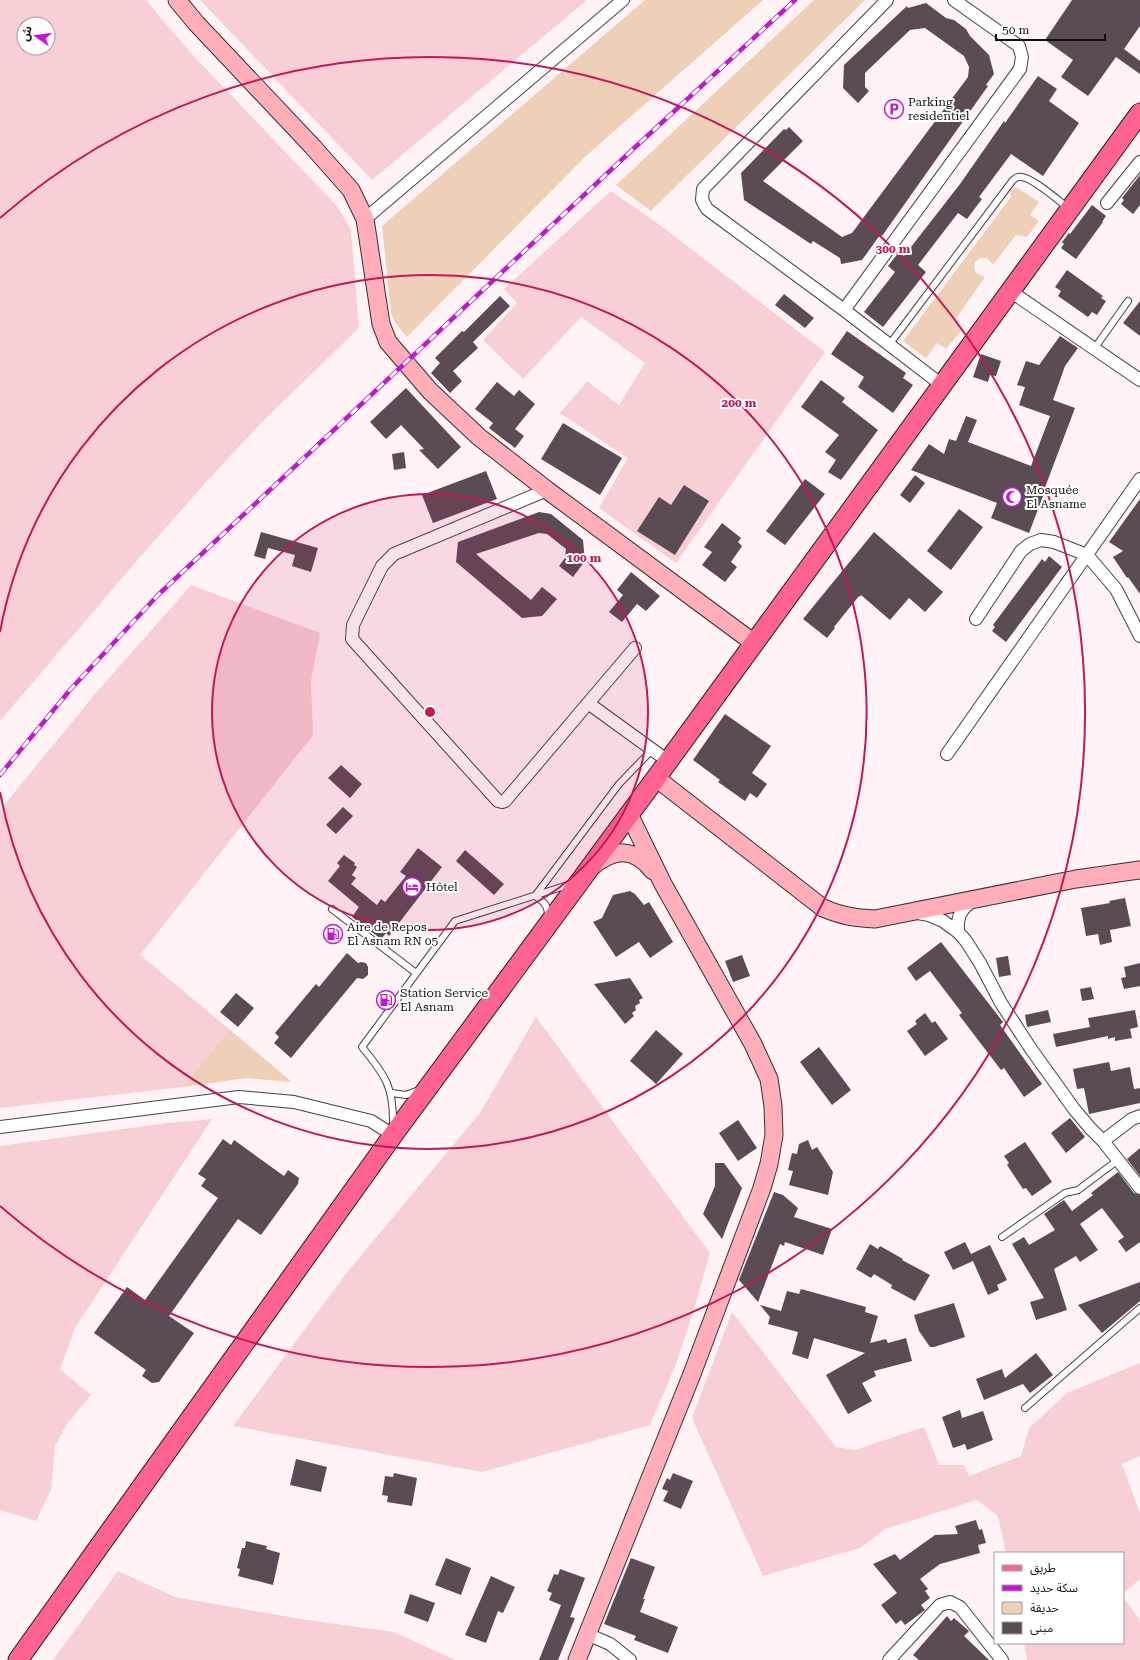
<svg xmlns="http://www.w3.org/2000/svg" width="1140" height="1660" font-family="'Roboto Serif','Noto Sans Arabic',serif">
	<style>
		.farmland { fill: #f8cfd4; fill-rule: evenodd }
		.green { fill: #eed0b8 }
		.building { fill: #5a4b55 }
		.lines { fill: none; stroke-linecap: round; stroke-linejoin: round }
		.lane-casing { stroke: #434343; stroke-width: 8 }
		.street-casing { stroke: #434343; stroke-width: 14 }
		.secondary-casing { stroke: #323232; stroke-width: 19 }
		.primary-casing { stroke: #212121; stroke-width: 21 }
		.lane { stroke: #fff; stroke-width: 6 }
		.street { stroke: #fff; stroke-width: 12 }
		.secondary { stroke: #ffaeba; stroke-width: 17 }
		.primary { stroke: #ff638f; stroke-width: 19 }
		.rail-casing { stroke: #bf19cf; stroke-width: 4.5 }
		.rail { stroke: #fff; stroke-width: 3; stroke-dasharray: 9; stroke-linecap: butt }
		.ring { fill: none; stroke: #c2185b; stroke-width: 2 }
		.labels { text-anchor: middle; stroke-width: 4; stroke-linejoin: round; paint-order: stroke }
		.poi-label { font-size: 12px; fill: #101010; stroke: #fff; text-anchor: start }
		.centre { fill: #c2185b; stroke: #fff; stroke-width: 2 }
		.ring-label { font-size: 12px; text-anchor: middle; font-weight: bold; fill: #c2185b; stroke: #fff; stroke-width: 4; stroke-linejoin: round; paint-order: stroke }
	</style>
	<rect width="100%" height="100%" fill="#fff3f6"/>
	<path class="farmland" d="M0 0H146L190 52 337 206 351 230 359 328 262 422 207 481 140 557 0 721ZM24 24H48V48H24Z
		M200 0H587L372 180Z
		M611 191 664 228 825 352 676 563 599 508 628 458 560 413 587 381 619 405 645 363 581 317 523 379 483 340 517 303 504 289Z
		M191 585 320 633 311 681 313 735 140 955 229 1029 183 1087 0 1108V810L95 694Z
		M536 1017 710 1253 694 1309 676 1364 650 1425 482 1472 233 1426 348 1271 480 1113Z
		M212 1119 75 1328 60 1369 91 1395 67 1424 55 1446 51 1490 36 1521 0 1510V1146L167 1123Z
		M732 1312 836 1447 855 1450 924 1427 939 1465H964L969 1476 1021 1456 1029 1428 1067 1393 1140 1363V1456L1122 1464 1140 1513V1579L1123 1594V1553H1006L998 1516 977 1500 885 1529 860 1548 763 1576 692 1418Z
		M118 1571 175 1597 301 1619 394 1632 455 1660H53Z
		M1123 1597 1140 1620V1660H1027L1024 1643H1123Z"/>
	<path class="green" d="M645 0H763L586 156 407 337 396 324 391 313 382 226Z
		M814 0H865L651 211 616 185Z
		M1016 187 1039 202 1030 215 1039 221 1027 237 1016 235 993 265 987 258C977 256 971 264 976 273L985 277 957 317 961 331 946 349 937 343 926 358 903 341 1011 197 1010 191Z
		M229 1029 292 1082 246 1078 183 1087Z"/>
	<path class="building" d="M1072 0H1140V26L1124 49 1140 61V74L1116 57 1088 96 1061 77 1073 60 1045 40Z
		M926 3 946 18 954 20 966 29 970 36 989 55 994 74 986 85 988 86 882 236 880 235 862 260 841 264 840 258 813 241 811 244 744 200 741 173 784 129 786 130 789 127 803 141 763 181 842 237 852 233 968 77 969 67 964 56 925 28 910 30 868 70 865 73V87L869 91 858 103 843 88 844 65 907 6 908 8Z
		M1038 76 1057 89 1049 101 1079 123 1043 176 1011 154 979 197 982 199 967 219 958 213 918 265 926 272 883 327 864 312 895 272 888 266 899 252 904 256 960 184 1004 121 1005 123Z
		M1140 175V205L1133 214 1121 204 1124 200 1122 198Z
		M1092 205 1106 216 1102 222H1103L1076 259 1061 248 1064 244 1062 242 1069 233 1070 234Z
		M1067 270 1103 296 1101 298 1106 301 1097 315 1092 312 1088 317 1058 296 1061 291 1055 287Z
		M784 294 814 318 805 328 775 305Z
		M500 296 510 306 473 342 478 348 453 371 462 381 450 393 431 373 440 363 435 358 462 331 464 332Z
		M1140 301V336L1123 323Z
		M847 331 906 373 903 378 913 385 893 413 858 387 864 377 831 354Z
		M1060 336 1078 348 1065 366 1053 400 1075 408 1044 490 1045 491 1029 533 991 518 997 503 911 470 929 444 944 454 949 439 956 441 966 416 977 420 968 442 1031 466 1050 416 1019 405 1025 387 1017 385 1026 361 1039 365Z
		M981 354 1001 361 996 376 990 375 988 382 973 377Z
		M821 380 845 398 842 402 878 430 841 480 828 472 836 460 825 452 839 435 801 407Z
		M497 382 514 396 519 390 535 404 515 429 524 436 515 448 489 428 493 423 475 409Z
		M406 388 461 447 438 469 419 450 424 449 401 425 386 439 370 422Z
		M563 423 622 458 600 495 541 459Z
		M404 452 406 468 394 470 392 454Z
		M486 471 497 499 433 523 422 495Z
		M915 475 925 483 910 503 900 495Z
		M805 479 825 494 785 545 766 531Z
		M684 485 709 501 675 555 637 531 659 497 671 505Z
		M1140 499V594L1128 577 1127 578 1113 557 1123 551 1109 542Z
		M959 509 983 527 951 570 927 551Z
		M539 512 551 514 583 540 585 561 573 577 559 566 565 558 566 549 547 534 539 533 476 554 531 600 542 587 557 599 542 616 522 618 456 562 458 542Z
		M722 523 741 538 738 542 742 546 731 562 737 567 725 582 702 565 712 552 704 547Z
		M261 532 318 548 311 572 292 566 295 555 268 548 265 559 254 556Z
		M874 532 943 592 925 612 909 598 890 620 861 595 860 597 859 596 834 627 835 628 827 638 803 619Z
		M1049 556 1062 567 1006 642 992 631 995 627 993 625 1042 559 1045 562Z
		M631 572 660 596 646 611 637 604 622 622 609 612 623 595 617 590Z
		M725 714 771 746 752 773 767 784 757 798 750 793 745 801 718 782 720 780 693 760Z
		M341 765 362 784 350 798 328 778Z
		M343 807 353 816 336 834 326 825Z
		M418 848 442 867 389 936 386 933 381 939 352 917 359 907 328 881 340 866 337 863 344 855 355 863 354 865 357 867 352 875 356 878 351 884 377 905 381 899 385 902 406 876 400 872Z
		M465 850 504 884 494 895 456 861Z
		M630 891 635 894 644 905 649 902 673 942 650 958 639 942 616 957 593 922 602 918 613 895Z
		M1125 898 1131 926 1110 930 1112 942 1100 945 1098 934 1086 936 1081 908 1110 903 1109 901Z
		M941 942 1003 1022 1000 1025 1042 1084 1024 1097 1004 1068 1001 1070 959 1015 962 1013 930 971 916 981 907 968Z
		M347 953 358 963 361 962 366 963 368 967V975L363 979 357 978 291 1058 274 1043 279 1037 275 1033 316 984 319 987Z
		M742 955 750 976 733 982 725 961Z
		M1008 956 1011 975 999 977 996 958Z
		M1140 963V986L1124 989 1121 978 1126 977 1124 967Z
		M630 978 643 998 639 1000 640 1003 635 1006 636 1010 632 1013 634 1016 625 1024 594 984Z
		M1091 987 1094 999 1082 1001 1080 989Z
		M236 993 254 1008 238 1027 220 1012Z
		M1048 1010 1051 1022 1027 1027 1025 1015Z
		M1135 1010 1138 1027 1130 1029 1132 1038 1115 1041V1037L1108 1039V1036L1056 1047 1053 1034 1090 1027 1088 1018Z
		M925 1013 932 1023 935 1021 948 1039 925 1056 907 1031 917 1024 915 1021Z
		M656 1030 683 1054 656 1084 630 1061Z
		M819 1047 851 1090 832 1105 800 1062Z
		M1109 1062 1111 1071 1130 1067 1134 1089 1140 1088V1103L1089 1114 1084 1088 1077 1089 1073 1069Z
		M1070 1118 1085 1137 1066 1153 1051 1133Z
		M738 1120 757 1148 738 1161 719 1133Z
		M223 1139 231 1145 234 1140 284 1176 288 1170 299 1178 298 1184 261 1235 238 1219 169 1316 194 1333 159 1382 152 1383 142 1376 146 1370 94 1333 127 1287 145 1300 218 1198 201 1186 206 1179 198 1174Z
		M808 1140 812 1150 817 1147 833 1172 828 1195 789 1185 793 1171 788 1170 792 1153 797 1154 799 1144Z
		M1025 1142 1052 1182 1032 1196 1026 1188 1023 1189 1007 1165 1009 1163 1004 1156Z
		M1140 1148V1176L1127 1159Z
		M715 1163H724L742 1188 722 1239 703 1214 715 1186Z
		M1118 1172 1134 1193 1140 1195V1242L1126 1252 1118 1241 1124 1237 1102 1208 1080 1224 1098 1250 1080 1262 1076 1256 1054 1269 1067 1310 1036 1320 1030 1302 1044 1298 1012 1244 1024 1237 1029 1245 1055 1230 1044 1214 1064 1200 1072 1211 1093 1195 1091 1193Z
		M774 1192 783 1195 798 1208 794 1217 832 1229 823 1255 785 1242 784 1246 780 1244 758 1302 739 1280Z
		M965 1242 971 1254 990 1245 1007 1280 997 1285 999 1290 988 1295 973 1261 953 1270 944 1252Z
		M870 1244 878 1249 880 1246 903 1259 902 1260 930 1275 915 1301 891 1288 892 1285 874 1274 871 1278 856 1269Z
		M1140 1282V1301L1102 1333 1078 1305Z
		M801 1289 866 1307 865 1312 878 1316 870 1343 886 1339 888 1343 906 1338 912 1361 874 1371 876 1376 862 1383 872 1401 848 1414 826 1375 865 1353 814 1338 808 1359 792 1354 798 1332 768 1324 770 1317 760 1305 781 1311 787 1291 799 1294Z
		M954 1303 965 1337 934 1347H930L919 1331 914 1315Z
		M1036 1353 1053 1375 1030 1393 1023 1384 984 1400 976 1379 1002 1369 1005 1378Z
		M960 1410 962 1418 983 1411 993 1440 967 1450 965 1444 953 1448 942 1417Z
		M296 1459 327 1467 321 1492 290 1485Z
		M394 1473 417 1478 412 1506 387 1502 388 1496 382 1495 385 1476 393 1477Z
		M673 1473 693 1481 681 1509 663 1501 668 1491 662 1489 667 1478 670 1480Z
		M976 1520 979 1530 982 1529 986 1543 978 1545 980 1553 940 1564 920 1579 928 1589 925 1591 930 1598 921 1605 925 1610 905 1625 901 1620 896 1624 881 1605 897 1593 873 1564 895 1554 900 1560 935 1535 958 1534 955 1526Z
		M246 1541 267 1546 266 1549 280 1553 273 1585 238 1576 240 1569 237 1568 242 1548H245Z
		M446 1558 471 1568 461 1595 435 1585Z
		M631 1558 655 1567 643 1599H645L640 1612 678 1627 668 1653 634 1640 636 1636 604 1624Z
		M560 1569 585 1578 570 1617 575 1618 558 1660H539L561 1605 549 1600 552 1593 547 1591 554 1574 558 1575Z
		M491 1576 515 1587 503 1613 498 1611 486 1643 465 1635Z
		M410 1594 435 1603 428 1622 404 1613Z
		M947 1616 951 1621 954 1618 969 1631 964 1636 989 1660H919L913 1655Z"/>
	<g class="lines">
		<defs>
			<path id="lane" d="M889 345 1013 180C1015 179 1016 177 1018 177 1029 174 1059 201 1068 208
				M1094 349 1128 301
				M332 909 416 973
				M548 916C548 905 544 902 535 896L619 784 652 750
				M392 1093 406 1095 419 1090
				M393 1126C394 1088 386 1076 362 1047L455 921 571 884
				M1002 1237 1065 1193 1078 1190 1118 1160
				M1025 1408 1140 1308"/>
			<path id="street" d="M887 0 703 189 702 200 707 209 844 310 942 385
				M1107 203 1140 162
				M365 219 623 0
				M1010 291 1140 380
				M844 310 1020 69 1022 57 1019 46 954 0
				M547 490 394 554 382 566 353 625 352 639 498 801 502 802 505 801 635 648
				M976 619 1021 551 1030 544 1041 540 1054 542 1087 555 1116 589 1140 636
				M588 703 668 761
				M947 754 1140 479
				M918 913 929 915 943 921 958 932 966 941 980 963 1001 1003 1031 1049 1074 1109 1090 1128 1103 1141 1140 1188
				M958 932C957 917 960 909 974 900
				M0 1127 239 1097 294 1102 371 1121 393 1135
				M1103 1141 1132 1119 1140 1116
				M587 1634 610 1644 630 1660
				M889 1660 940 1605 950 1602 960 1607 1002 1660"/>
			<path id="secondary" d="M177 0 196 23 313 147 351 190 365 219 381 324 388 342 430 391 479 437 547 490 754 643
				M656 778 823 908C842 916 855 918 875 919L1076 879 1140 870
				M591 867C614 849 633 846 653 871
				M577 1660 692 1374 762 1188 769 1164 774 1135 773 1106 769 1079 753 1044 663 884 629 814"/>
			<path id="primary" d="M18 1660 393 1135 656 778 1140 113"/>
		</defs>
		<use href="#lane" class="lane-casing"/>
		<use href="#street" class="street-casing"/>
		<use href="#secondary" class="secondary-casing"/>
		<use href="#primary" class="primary-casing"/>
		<use href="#lane" class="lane"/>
		<use href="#street" class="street"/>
		<use href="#secondary" class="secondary"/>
		<use href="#primary" class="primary"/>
		<defs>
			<path id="rail" d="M0 775 70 690 158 595 631 151 795 0"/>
		</defs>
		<use href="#rail" class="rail-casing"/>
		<use href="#rail" class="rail"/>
	</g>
	<circle cx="430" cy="712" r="218" fill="#c2185b" fill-opacity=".12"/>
	<g class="ring">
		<circle cx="430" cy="712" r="218"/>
		<path d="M0 632A437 437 0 1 1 0 792"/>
		<path d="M0 218A655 655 0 1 1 0 1206"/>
	</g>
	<defs>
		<symbol id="parking-ring" viewBox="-11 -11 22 22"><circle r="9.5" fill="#fff" stroke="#bf19cf" stroke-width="1.5"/><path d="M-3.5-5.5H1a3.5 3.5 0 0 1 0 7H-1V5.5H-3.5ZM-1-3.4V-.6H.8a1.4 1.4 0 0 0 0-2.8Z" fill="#bf19cf"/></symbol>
		<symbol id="mosque-ring" viewBox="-11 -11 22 22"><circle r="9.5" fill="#fff" stroke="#bf19cf" stroke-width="1.5"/><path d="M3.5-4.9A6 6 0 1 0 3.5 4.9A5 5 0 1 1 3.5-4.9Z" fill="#bf19cf"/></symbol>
		<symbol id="hotel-ring" viewBox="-11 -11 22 22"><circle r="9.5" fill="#fff" stroke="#bf19cf" stroke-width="1.5"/><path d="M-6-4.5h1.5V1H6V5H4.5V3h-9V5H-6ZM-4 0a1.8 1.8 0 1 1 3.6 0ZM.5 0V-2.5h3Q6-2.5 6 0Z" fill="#bf19cf"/></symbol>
		<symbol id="fuel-ring" viewBox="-11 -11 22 22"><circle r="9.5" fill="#fff" stroke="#bf19cf" stroke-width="1.5"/><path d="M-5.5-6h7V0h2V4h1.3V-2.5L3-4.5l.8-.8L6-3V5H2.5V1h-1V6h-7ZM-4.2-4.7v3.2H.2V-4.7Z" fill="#bf19cf"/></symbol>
	</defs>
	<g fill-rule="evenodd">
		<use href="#parking-ring" x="883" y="98" width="22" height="22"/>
		<use href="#mosque-ring" x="1001" y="486" width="22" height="22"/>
		<use href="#hotel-ring" x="401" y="876" width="22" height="22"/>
		<use href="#fuel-ring" x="322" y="923" width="22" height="22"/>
		<use href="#fuel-ring" x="375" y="989" width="22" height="22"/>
	</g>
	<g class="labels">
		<g class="poi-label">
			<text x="908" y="106">Parking<tspan x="908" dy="14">residentiel</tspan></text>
			<text x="1026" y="494">Mosquée<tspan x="1026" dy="14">El Asname</tspan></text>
			<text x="426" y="891">Hôtel</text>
			<text x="347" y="931">Aire de Repos<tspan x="347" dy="14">El Asnam RN 05</tspan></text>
			<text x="400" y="997">Station Service<tspan x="400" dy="14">El Asnam</tspan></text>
		</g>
	</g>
	<circle cx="430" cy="712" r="6" class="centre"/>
	<g class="ring-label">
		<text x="893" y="253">300 m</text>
		<text x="739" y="407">200 m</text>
		<text x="584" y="562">100 m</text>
	</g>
	<rect x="994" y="1552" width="130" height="92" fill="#ffffff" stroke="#9f9f9f"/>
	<rect x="1002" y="1565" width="20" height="6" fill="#ff638f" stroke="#9f9f9f"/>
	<text x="1030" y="1572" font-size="12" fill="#101010">طريق</text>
	<rect x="1002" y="1585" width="20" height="6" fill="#bf19cf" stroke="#9f9f9f"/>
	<text x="1030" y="1592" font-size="12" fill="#101010">سكة حديد</text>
	<rect x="1002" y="1602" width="20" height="12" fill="#eed0b8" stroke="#9f9f9f"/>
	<text x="1030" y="1612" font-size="12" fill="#101010">حديقة</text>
	<rect x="1002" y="1622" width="20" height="12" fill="#5a4b55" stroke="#9f9f9f"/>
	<text x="1030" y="1632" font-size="12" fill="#101010">مبنى</text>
	<g transform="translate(36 36) rotate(284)"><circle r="19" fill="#ffffff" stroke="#9f9f9f"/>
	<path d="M0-3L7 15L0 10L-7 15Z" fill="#bf19cf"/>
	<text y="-6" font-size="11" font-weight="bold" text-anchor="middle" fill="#101010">ش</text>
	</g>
	<path d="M996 34v6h109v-6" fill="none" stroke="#101010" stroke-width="2"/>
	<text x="1002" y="34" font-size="12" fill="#101010" stroke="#ffffff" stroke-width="3" paint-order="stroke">50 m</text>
</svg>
